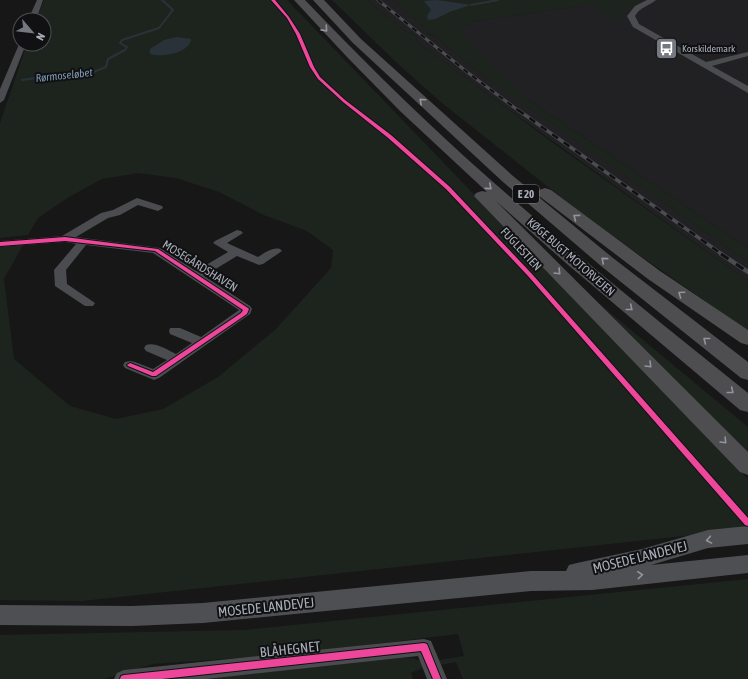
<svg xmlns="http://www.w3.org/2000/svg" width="748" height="679" font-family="'Asap Condensed',sans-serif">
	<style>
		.built { fill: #212123 }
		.green { fill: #1d241e }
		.water { fill: #2a3239 }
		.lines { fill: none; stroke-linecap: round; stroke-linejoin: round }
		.stream { stroke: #2a3239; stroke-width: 2 }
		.minor { fill: #4b4c50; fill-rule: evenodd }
		.major { fill: #4d4f52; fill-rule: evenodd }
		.highway { fill: #4e4e51; fill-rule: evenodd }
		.rail-far2-casing { stroke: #4b4c4f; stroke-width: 3 }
		.rail-far1-casing { stroke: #4b4c4f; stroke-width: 3.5 }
		.rail-casing { stroke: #4b4c4f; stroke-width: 4.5 }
		.rail-far2 { stroke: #111113; stroke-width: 2; stroke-dasharray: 5.5; stroke-linecap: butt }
		.rail-far1 { stroke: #111113; stroke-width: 2.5; stroke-dasharray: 7; stroke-linecap: butt }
		.rail { stroke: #111113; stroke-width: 3; stroke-dasharray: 9; stroke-linecap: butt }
		.cycleway-casing { stroke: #111113; stroke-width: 2 }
		.cycleway { fill: #ed469a; fill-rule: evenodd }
		.oneway { stroke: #92959e }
		.oneway2 { stroke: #91969e }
		.labels { text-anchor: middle; stroke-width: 4; stroke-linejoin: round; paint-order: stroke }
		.far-poi-label { font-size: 10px; fill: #a8adb8; stroke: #111113; text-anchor: start }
		.far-water-label { font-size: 11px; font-style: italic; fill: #7f9bb3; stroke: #111113 }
		.shield { fill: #111113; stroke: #7b7e86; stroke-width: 1 }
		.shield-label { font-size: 11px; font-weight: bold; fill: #a8adb8 }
		.street-label { font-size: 12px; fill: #a8adb8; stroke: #111113 }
		.near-street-label { font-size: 14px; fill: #a8adb8; stroke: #111113 }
	</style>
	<rect width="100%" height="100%" fill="#171717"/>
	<path class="built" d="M367 0H394L425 28 429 34 437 37 469 65 748 262V281L497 101 416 41 417 36 405 31Z
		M586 0H748V248L527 99 459 31 473 21 588 5Z"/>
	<path class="green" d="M44 0H287L748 479V529L82 601 0 600V247L23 245 4 279 14 359 70 406 116 419 163 409 218 377 276 329 331 268 333 250 307 231 264 215 219 192 176 178 138 173 102 179 69 197 38 218 28 235 0 238V123L27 44H44V20H36Z
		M332 0H367L405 31 417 36 416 41 556 145 748 281V331L591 221 442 103 397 63Z
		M394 0H643L622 11 621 17 625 24 589 5 473 21 459 31 527 99 748 248V262L515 98 469 65 437 37 426 32 425 28Z
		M572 281 748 427V457Z
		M748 579V679H463L456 662 440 665 439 660 464 656 458 634 283 655 153 664 104 679H0V635L244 630Z
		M399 658H413L422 662 423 668 411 673 413 679H198Z"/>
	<path class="water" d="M437 0 471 5 452 11 435 19 428 20 427 16 431 10 424 1Z
		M177 37 191 39C190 53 161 58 150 54V49L164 40Z"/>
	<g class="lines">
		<path class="stream" d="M471 5 498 0
			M22 80 57 75 88 74 106 67 108 59 125 50 127 47 120 43 122 40 159 28 173 10 162 0"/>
		<path class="minor" d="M37 0H43L36 20H28Z
			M647 0H656C649 6 640 7 635 16L639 24 706 62 748 52V56L712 66 748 86V93L633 27 627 16 635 6Z
			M20 42V44H26L4 100 0 103V89Z
			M137 198 162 206 163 208 158 211 138 205 120 215 108 218 76 237 160 248 196 271 228 252 213 243 215 241 237 230 241 231 243 233 227 243 258 257C265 253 272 247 280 249L282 251 263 264 259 265 237 256 204 276 250 306 252 309 250 314 159 378 154 380 125 368 123 365 125 362 130 361 135 362 153 369 167 360 146 351 144 348 146 345C156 342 167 350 176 354L192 343 170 334 169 331 170 328H180L201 337 239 310 153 253 86 245 66 270 67 284 95 303 93 306H85L55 286 54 270 76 244 65 242 0 247V241L62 236 101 213 113 210Z
			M424 639 431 641 447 679H427L418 656 206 679H114L117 673 124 670Z"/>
		<path class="major" d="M748 526V544L708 548 651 565 748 555V573L592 590 531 591 203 623 132 626 0 625V605L132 606 203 603 531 571H566L569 565 577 563 642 549 708 530Z"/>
		<path class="highway" d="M294 0H305C357 54 409 106 465 157 556 239 652 316 748 393V412L740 410 567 264 496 201 748 452V475L740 472 474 196 476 193 482 191 487 192 400 111 347 57Z
			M313 0H324L361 39 513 176 613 258 748 362V380L741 378 601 266 503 182 353 43Z
			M545 188 551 190 660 271 748 330V345L741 343 648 279 539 196 537 193 539 190Z"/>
		<defs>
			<path id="rail-far2" d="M378 0 467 72 519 111"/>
			<path id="rail-far1" d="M518 110 723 255"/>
			<path id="rail" d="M721 254 748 272"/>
		</defs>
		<use href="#rail-far2" class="rail-far2-casing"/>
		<use href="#rail-far1" class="rail-far1-casing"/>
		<use href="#rail" class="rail-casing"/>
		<use href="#rail-far2" class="rail-far2"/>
		<use href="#rail-far1" class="rail-far1"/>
		<use href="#rail" class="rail"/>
		<defs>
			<path id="cycleway" d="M271 0H275L289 17 300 34 314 67 320 77 345 100 391 135 450 187 532 274 748 518V526L745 525 528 276 446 189 387 137 343 102 318 79 310 67 296 34 287 18Z
				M65 237 158 249 248 308 249 309 247 314 156 376H152L128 366 127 365 130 363 153 372 241 313 243 310 155 251 65 241 0 246V242Z
				M424 643 427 644 441 679H433L421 651 162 679H120L121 676 124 675Z"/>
		</defs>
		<use href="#cycleway" class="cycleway-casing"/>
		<use href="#cycleway" class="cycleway"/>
	</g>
	<defs><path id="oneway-chevron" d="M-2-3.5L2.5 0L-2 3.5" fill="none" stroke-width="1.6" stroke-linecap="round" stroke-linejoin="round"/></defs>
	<g class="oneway">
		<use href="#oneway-chevron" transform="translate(325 29) rotate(48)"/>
		<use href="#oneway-chevron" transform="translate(422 101) rotate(-138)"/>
		<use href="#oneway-chevron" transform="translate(489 187) rotate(41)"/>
		<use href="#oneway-chevron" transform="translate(576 217) rotate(-143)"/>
		<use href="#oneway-chevron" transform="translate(604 260) rotate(-140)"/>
		<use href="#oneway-chevron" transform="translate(558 272) rotate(45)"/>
		<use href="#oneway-chevron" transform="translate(681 294) rotate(-145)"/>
		<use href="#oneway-chevron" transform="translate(630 308) rotate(39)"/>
		<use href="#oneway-chevron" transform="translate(706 340) rotate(-142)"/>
		<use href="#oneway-chevron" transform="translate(649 365) rotate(45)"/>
		<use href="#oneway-chevron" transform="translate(731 391) rotate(39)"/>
		<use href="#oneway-chevron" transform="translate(724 441) rotate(46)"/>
	</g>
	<g class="oneway2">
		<use href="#oneway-chevron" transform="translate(709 540) rotate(170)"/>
		<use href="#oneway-chevron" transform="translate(640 575) rotate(-5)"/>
	</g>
	<defs>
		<symbol id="bus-square" viewBox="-11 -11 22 22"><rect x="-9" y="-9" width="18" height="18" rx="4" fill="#757880" stroke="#111113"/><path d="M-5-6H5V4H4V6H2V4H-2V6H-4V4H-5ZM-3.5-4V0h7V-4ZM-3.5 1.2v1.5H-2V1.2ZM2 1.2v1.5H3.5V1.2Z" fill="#fff"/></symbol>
	</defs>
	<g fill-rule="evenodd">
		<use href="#bus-square" x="654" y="36" width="25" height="25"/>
	</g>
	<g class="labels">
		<g class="far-poi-label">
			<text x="682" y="52">Korskildemark</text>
		</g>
		<g class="far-water-label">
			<text transform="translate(64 75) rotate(-6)" y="4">Rørmoseløbet</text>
		</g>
		<rect class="shield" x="513" y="185" width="26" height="18" rx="3"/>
		<g class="shield-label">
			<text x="526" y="198">E 20</text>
		</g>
		<g class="street-label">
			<text transform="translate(521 249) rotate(47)" y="4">FUGLESTIEN</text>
			<text transform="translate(571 257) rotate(41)" y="4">KØGE BUGT MOTORVEJEN</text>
			<text transform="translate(200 266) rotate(32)" y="4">MOSEGÅRDSHAVEN</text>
		</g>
		<g class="near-street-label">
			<text transform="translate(640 557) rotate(-14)" y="5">MOSEDE LANDEVEJ</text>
			<text transform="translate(266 607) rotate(-6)" y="5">MOSEDE LANDEVEJ</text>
			<text transform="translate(290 649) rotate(-6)" y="5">BLÅHEGNET</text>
		</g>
	</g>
	<g transform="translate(32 32) rotate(118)"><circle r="19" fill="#111113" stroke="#4d4f55"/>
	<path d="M0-3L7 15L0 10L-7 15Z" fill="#757880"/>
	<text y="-6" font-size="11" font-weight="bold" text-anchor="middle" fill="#a8adb8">N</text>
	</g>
</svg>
